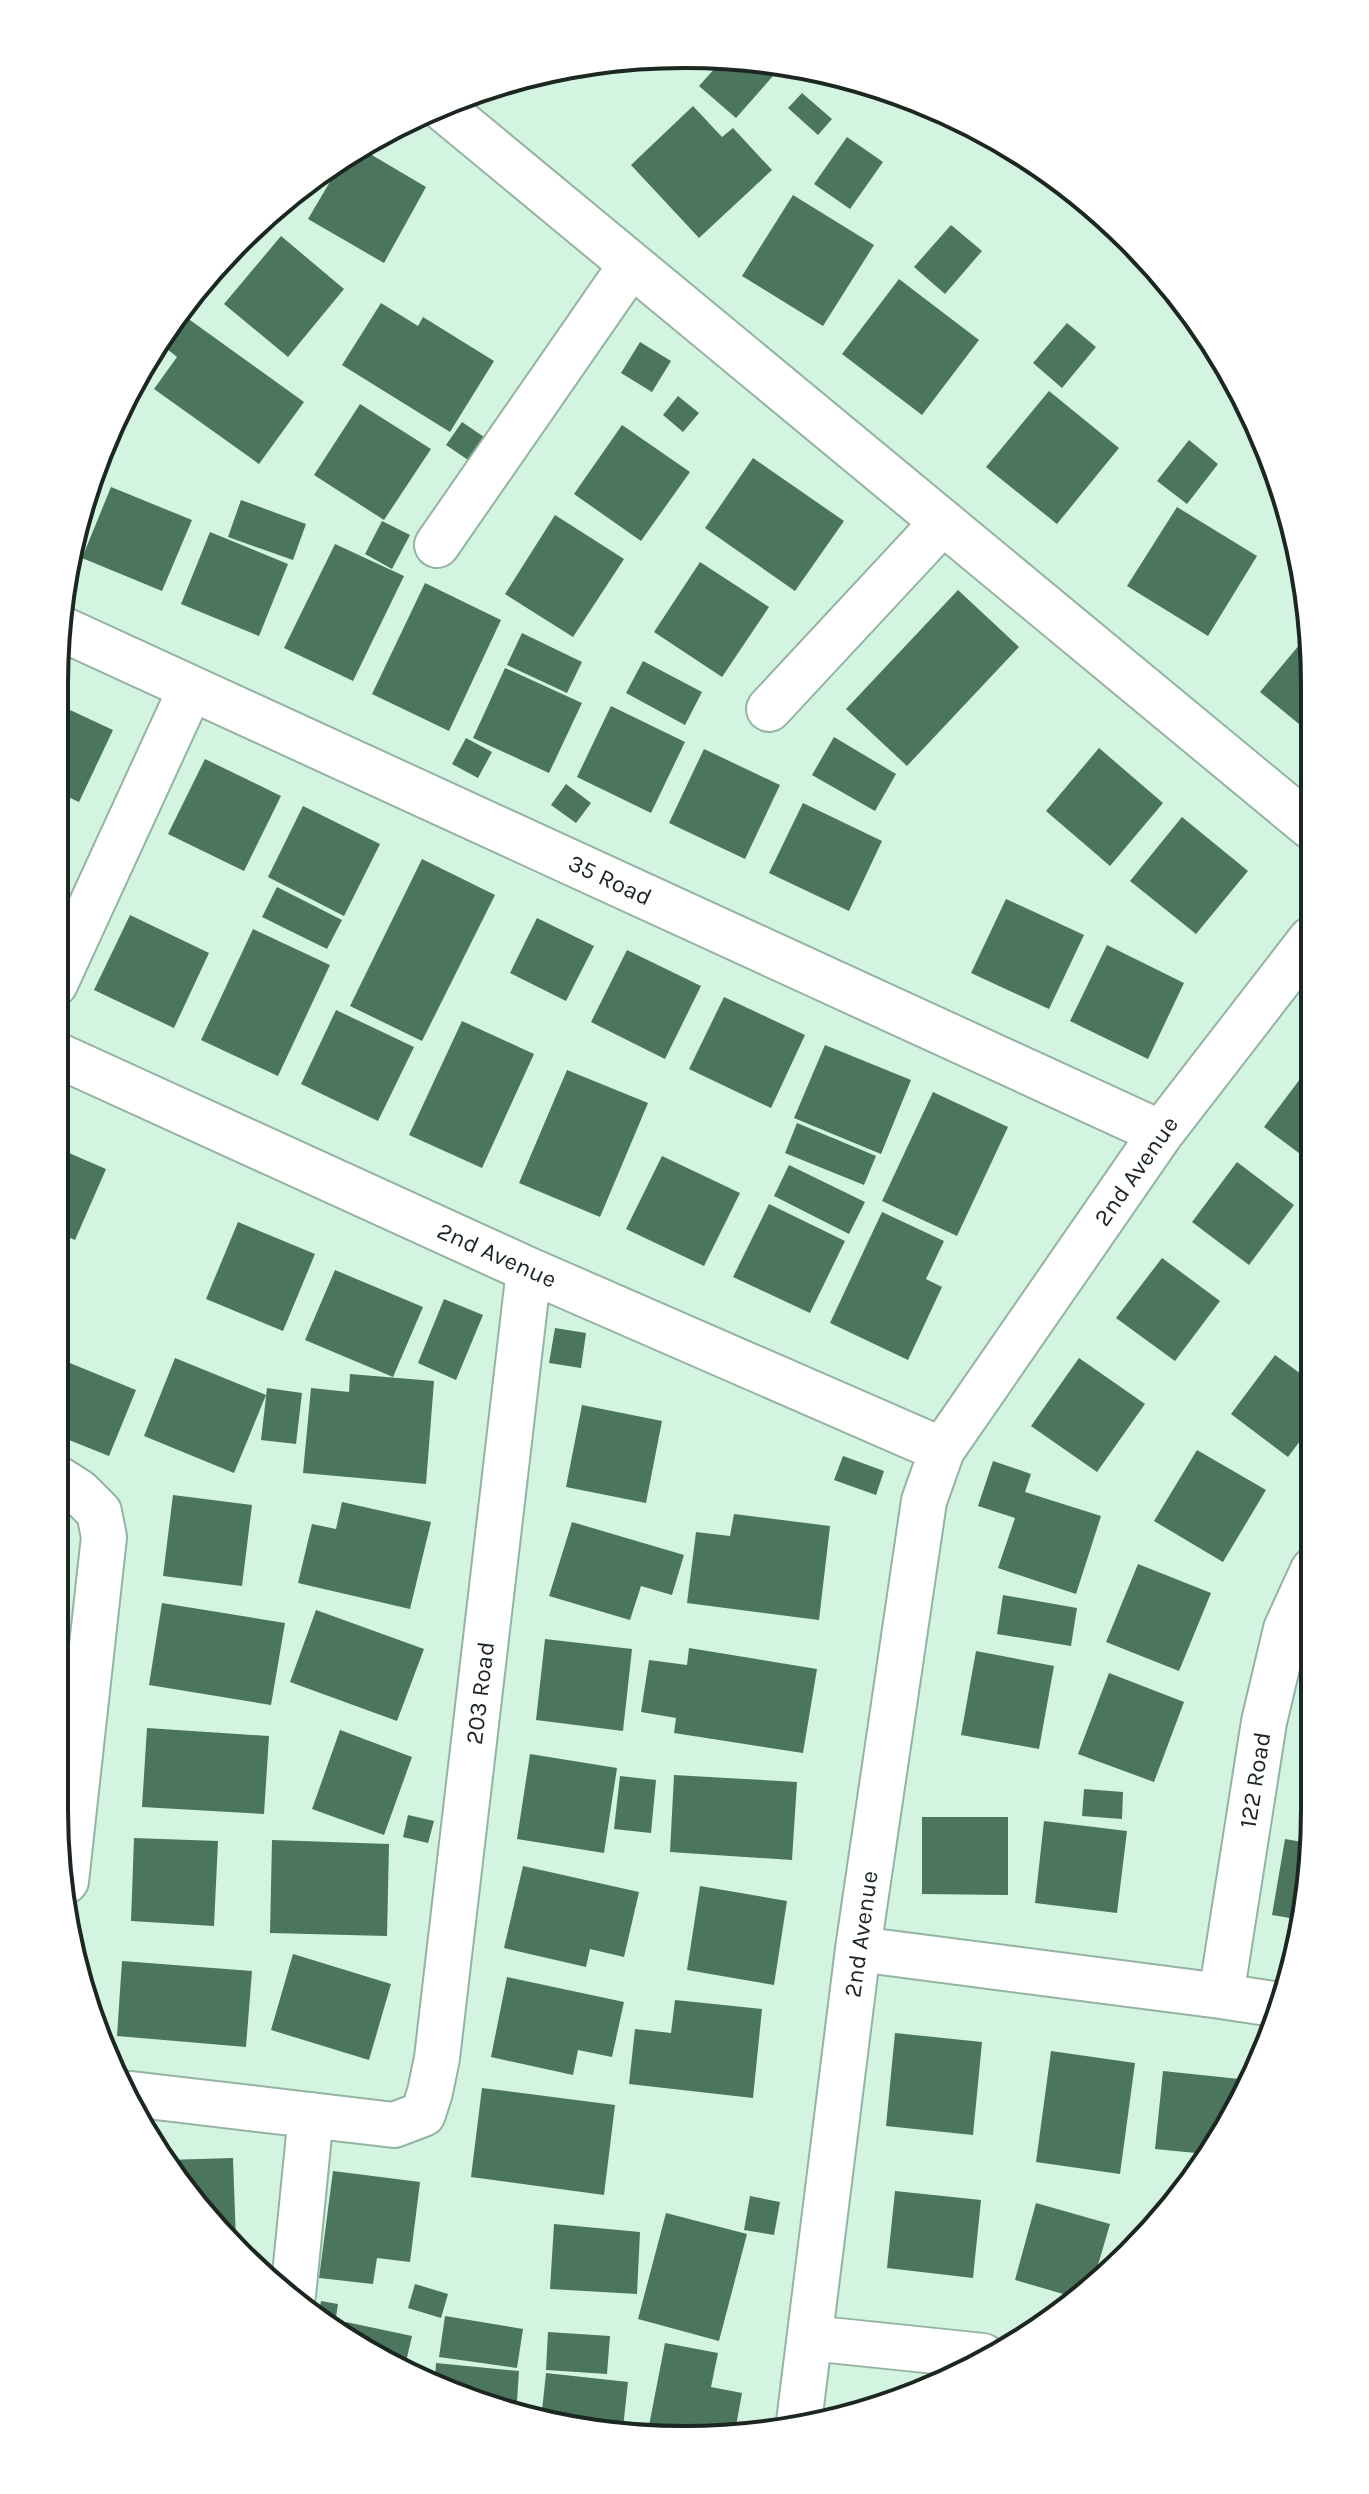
<svg xmlns="http://www.w3.org/2000/svg" width="1369" height="2494" font-family="Karla,sans-serif">
	<style>
		.building { fill: #4c755d }
		.lines { fill: none; stroke-linecap: round; stroke-linejoin: round }
		.street-casing { stroke: #94b3a0; stroke-width: 48 }
		.street { stroke: #fff; stroke-width: 44 }
		.labels { text-anchor: middle; stroke-width: 8; stroke-linejoin: round; paint-order: stroke }
		.street-label { font-size: 24px; fill: #1b2720; stroke: #fff }
		.rim { fill: none; stroke: #1b2720; stroke-width: 4 }
	</style>
	<rect width="100%" height="100%" fill="#d3f4e0"/>
	<path class="building" d="M724 58 754 59 773 76 736 118 699 86Z
		M802 93 832 119 818 135 788 108Z
		M693 106 722 137 733 128 772 170 699 238 631 165Z
		M847 137 883 162 850 209 814 184Z
		M360 148 426 187 384 263 308 219 344 158Z
		M793 195 874 245 823 326 742 276Z
		M951 225 982 251 945 294 914 267Z
		M281 236 344 289 288 357 224 304Z
		M899 279 979 340 922 415 842 354Z
		M381 303 418 326 423 317 494 361 450 432 342 365Z
		M183 315 304 402 259 464 154 389 177 357 162 345Z
		M1067 323 1096 347 1062 388 1033 363Z
		M640 342 671 361 652 392 621 373Z
		M1049 391 1119 448 1057 524 986 467Z
		M678 396 699 413 683 432 663 415Z
		M360 404 431 449 384 520 314 475Z
		M462 422 487 439 471 462 446 445Z
		M622 425 690 472 641 541 574 494Z
		M1189 440 1218 464 1187 504 1157 481Z
		M753 458 844 521 795 591 705 528Z
		M111 487 192 520 162 591 82 558Z
		M241 500 306 524 293 560 228 537Z
		M1177 507 1257 556 1208 636 1127 586Z
		M555 515 624 559 573 637 505 594Z
		M382 521 410 535 392 569 365 554Z
		M210 532 288 564 259 636 181 604Z
		M335 544 404 576 353 681 284 648Z
		M700 562 769 607 722 677 654 632Z
		M425 583 501 620 449 731 372 694Z
		M958 590 1019 647 907 766 846 709Z
		M1310 632V733L1260 692Z
		M522 633 582 662 567 693 507 665Z
		M643 661 702 692 685 725 626 693Z
		M505 668 582 703 549 773 473 738Z
		M55 703 113 730 79 802 55 791Z
		M611 706 685 742 651 813 577 777Z
		M834 737 896 774 875 811 812 775Z
		M466 738 492 752 478 778 452 764Z
		M1099 748 1163 803 1110 866 1046 811Z
		M704 749 780 785 745 859 669 823Z
		M205 759 281 796 244 871 168 834Z
		M566 784 591 803 576 823 551 805Z
		M803 803 882 841 849 911 769 873Z
		M303 806 380 844 344 916 268 877Z
		M1182 817 1248 871 1196 934 1130 881Z
		M422 859 495 895 422 1041 350 1006Z
		M277 887 342 920 327 949 262 917Z
		M1006 899 1084 935 1049 1009 971 973Z
		M130 915 209 953 174 1028 94 990Z
		M537 918 594 946 566 1001 510 973Z
		M253 929 330 965 278 1076 201 1040Z
		M1107 945 1184 983 1148 1059 1070 1021Z
		M627 950 701 986 665 1059 591 1022Z
		M724 997 805 1035 771 1108 689 1069Z
		M336 1010 414 1047 378 1121 301 1084Z
		M462 1021 534 1054 482 1168 409 1135Z
		M825 1045 911 1080 881 1154 794 1118Z
		M1309 1067 1311 1068V1162L1264 1127Z
		M567 1070 648 1103 600 1217 519 1183Z
		M933 1092 1008 1127 957 1236 882 1201Z
		M797 1123 876 1156 864 1185 785 1153Z
		M55 1147 106 1169 75 1240 55 1232Z
		M662 1156 740 1193 704 1266 626 1229Z
		M1237 1162 1294 1205 1249 1265 1192 1222Z
		M789 1165 865 1202 849 1234 774 1196Z
		M769 1204 845 1241 810 1313 733 1277Z
		M882 1212 944 1241 926 1279 942 1287 908 1360 830 1323Z
		M238 1222 315 1254 283 1331 206 1299Z
		M1162 1258 1220 1301 1175 1361 1116 1318Z
		M335 1270 423 1307 393 1377 305 1340Z
		M444 1299 483 1315 456 1380 418 1363Z
		M555 1328 586 1333 581 1368 549 1363Z
		M1275 1355 1312 1382V1425L1288 1457 1231 1414Z
		M55 1357 136 1390 109 1456 54 1434Z
		M175 1358 266 1395 234 1473 144 1436Z
		M1079 1358 1145 1404 1097 1472 1031 1426Z
		M350 1374 434 1381 426 1484 303 1473 311 1388 349 1392Z
		M267 1388 302 1393 296 1444 261 1440Z
		M582 1405 662 1421 646 1503 566 1487Z
		M1197 1450 1266 1490 1223 1562 1154 1521Z
		M843 1456 884 1471 876 1495 834 1480Z
		M993 1461 1031 1474 1025 1492 1101 1516 1076 1594 998 1568 1015 1518 978 1506Z
		M173 1495 252 1505 242 1586 163 1576Z
		M342 1502 431 1522 410 1609 298 1583 312 1524 336 1529Z
		M734 1514 830 1526 819 1620 687 1603 696 1532 730 1536Z
		M572 1522 684 1555 672 1595 641 1586 630 1620 549 1596Z
		M1138 1564 1211 1593 1179 1671 1106 1642Z
		M1003 1595 1077 1608 1071 1646 997 1634Z
		M162 1603 285 1623 271 1705 149 1685Z
		M316 1610 424 1649 397 1721 290 1682Z
		M545 1639 632 1649 623 1731 536 1720Z
		M689 1648 817 1669 803 1753 674 1733 676 1718 641 1712 649 1660 687 1665Z
		M976 1651 1054 1666 1039 1749 961 1735Z
		M1109 1673 1184 1702 1154 1782 1078 1754Z
		M147 1728 269 1736 264 1814 142 1807Z
		M340 1730 412 1757 384 1835 312 1809Z
		M1313 1747V1788L1299 1782Z
		M530 1754 617 1768 604 1853 517 1839Z
		M674 1775 797 1782 792 1860 670 1852Z
		M620 1776 656 1780 651 1833 614 1829Z
		M1084 1789 1123 1792 1122 1819 1082 1816Z
		M1311 1804 1314 1805V1828L1302 1823Z
		M408 1815 434 1821 428 1843 403 1837Z
		M922 1817H1008V1895L922 1894Z
		M1044 1821 1127 1831 1117 1913 1035 1903Z
		M134 1838 218 1841 214 1926 131 1921Z
		M1285 1839 1314 1844 1302 1920 1272 1915Z
		M272 1840 389 1844 387 1936 270 1933Z
		M523 1866 639 1892 624 1957 590 1949 586 1967 504 1948Z
		M700 1886 787 1901 774 1985 687 1970Z
		M293 1954 391 1984 369 2060 271 2030Z
		M122 1961 252 1971 246 2047 117 2036Z
		M507 1977 624 2002 612 2057 578 2050 573 2075 491 2057Z
		M675 2000 762 2009 753 2098 629 2084 635 2029 671 2033Z
		M895 2033 982 2042 973 2135 886 2126Z
		M1051 2051 1135 2063 1120 2174 1036 2162Z
		M1163 2071 1249 2080 1231 2124 1206 2154 1155 2149Z
		M482 2088 615 2105 604 2195 471 2177Z
		M233 2158 236 2241 185 2194 166 2160Z
		M333 2171 420 2182 410 2262 377 2258 373 2284 319 2278Z
		M895 2191 981 2200 973 2278 887 2268Z
		M750 2196 780 2202 774 2235 744 2230Z
		M1036 2203 1110 2224 1091 2289 1077 2298 1015 2280Z
		M666 2213 747 2234 719 2341 638 2319Z
		M554 2224 640 2232 637 2294 550 2289Z
		M415 2284 448 2294 441 2318 408 2308Z
		M321 2301 338 2304 334 2331 318 2319Z
		M445 2316 523 2329 517 2368 439 2357Z
		M346 2322 412 2336 405 2366 343 2338Z
		M548 2332 610 2336 607 2374 546 2370Z
		M665 2343 718 2353 711 2387 742 2393 734 2437 726 2439 648 2431Z
		M436 2363 519 2371 516 2416 435 2379Z
		M546 2373 628 2382 623 2428 541 2420Z"/>
	<g class="lines">
		<defs>
			<path id="street" d="M440 106 1310 826
				M437 545 631 265
				M58 627 1161 1133
				M769 709 943 522
				M55 984 191 688
				M55 1054 529 1270 942 1450
				M54 1476 79 1492 99 1512 104 1537 66 1881
				M858 1949 1221 1996 1280 2005
				M1221 1996 1264 1722 1286 1629 1313 1570
				M131 2094 394 2125 423 2114 430 2092 437 2058 529 1270
				M293 2295 311 2115
				M810 2338 983 2356
				M799 2422 858 1949 924 1501 942 1450 1161 1133 1311 939"/>
		</defs>
		<use href="#street" class="street-casing"/>
		<use href="#street" class="street"/>
	</g>
	<g class="labels">
		<g class="street-label">
			<text transform="translate(610 880) rotate(25)" y="8">35 Road</text>
			<text transform="translate(1136 1171) rotate(-55)" y="8">2nd Avenue</text>
			<text transform="translate(497 1255) rotate(24)" y="8">2nd Avenue</text>
			<text transform="translate(480 1693) rotate(-83)" y="8">203 Road</text>
			<text transform="translate(1255 1780) rotate(-81)" y="8">122 Road</text>
			<text transform="translate(861 1934) rotate(-82)" y="8">2nd Avenue</text>
		</g>
	</g>
	<path d="M0 0H1369V2494H0ZM684 68H685A616 616 0 0 1 1301 684V1810A616 616 0 0 1 685 2426H684A616 616 0 0 1 68 1810V684A616 616 0 0 1 684 68Z" fill="#fff" fill-rule="evenodd"/>
	<path class="rim" d="M684 68H685A616 616 0 0 1 1301 684V1810A616 616 0 0 1 685 2426H684A616 616 0 0 1 68 1810V684A616 616 0 0 1 684 68Z"/>
</svg>
